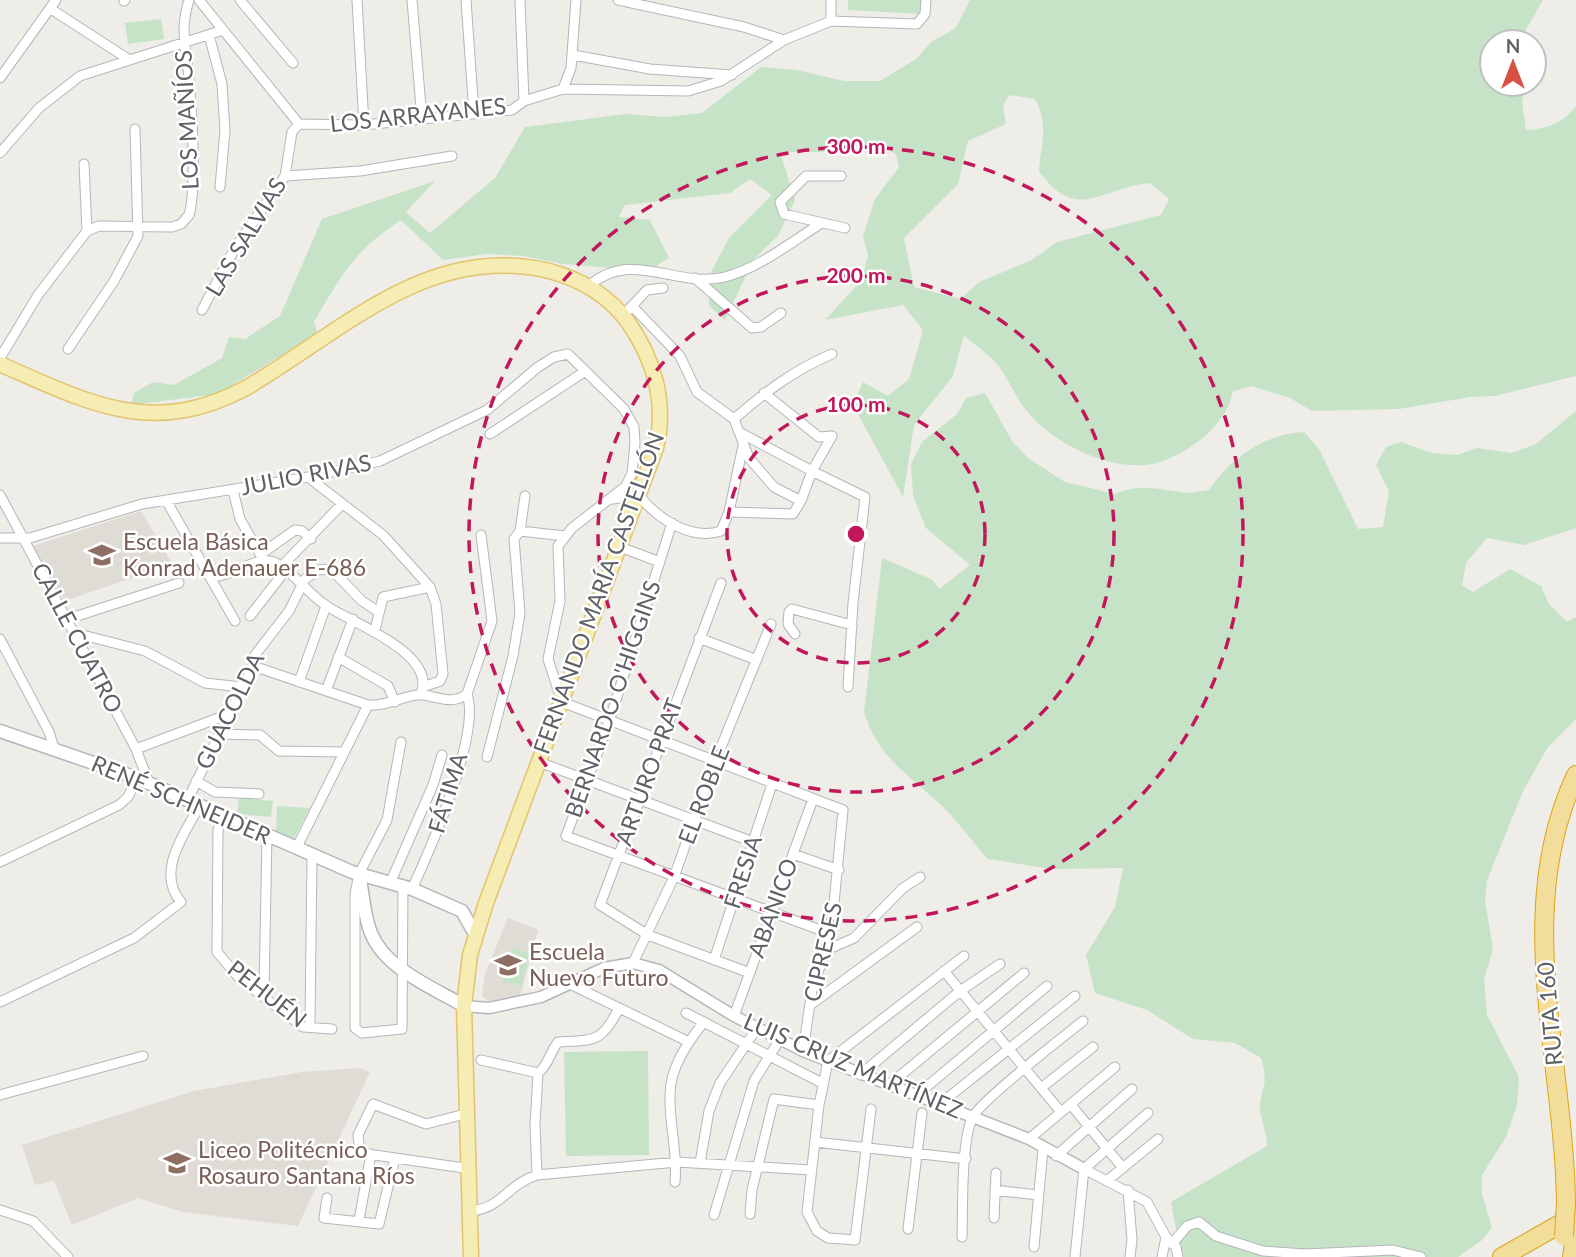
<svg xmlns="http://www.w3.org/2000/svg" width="1576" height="1257" font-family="Lato,sans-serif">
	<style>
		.education { fill: #dedcd5 }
		.green { fill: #c6e3c7; fill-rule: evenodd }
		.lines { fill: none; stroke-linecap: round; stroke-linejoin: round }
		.minor-casing { stroke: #b4b6ba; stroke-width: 11 }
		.tertiary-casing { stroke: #b4b6ba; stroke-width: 13 }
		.secondary-casing { stroke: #b3b5ba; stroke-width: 15 }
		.primary-casing { stroke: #e3c36c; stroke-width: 17 }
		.motorway-casing { stroke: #dda319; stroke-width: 20 }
		.minor { stroke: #fff; stroke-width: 9 }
		.tertiary { stroke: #fff; stroke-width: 10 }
		.secondary { stroke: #fff; stroke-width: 12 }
		.primary { stroke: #f6edb4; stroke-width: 14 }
		.motorway { stroke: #f2dd9b; stroke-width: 18 }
		.motorway-bridge-casing { stroke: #dda319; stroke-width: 20; stroke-linecap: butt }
		.motorway-bridge { stroke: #f2dd9b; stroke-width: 18 }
		.ring { fill: none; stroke: #c2185b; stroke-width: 3.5; stroke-dasharray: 12 9 }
		.labels { text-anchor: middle; stroke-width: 5; stroke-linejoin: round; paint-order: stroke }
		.street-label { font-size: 23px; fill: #5e6165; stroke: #fff }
		.education-label { font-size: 23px; fill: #785e54; stroke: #fff; text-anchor: start }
		.centre { fill: #c2185b; stroke: #fff; stroke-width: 3.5 }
		.ring-label { font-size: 21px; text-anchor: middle; font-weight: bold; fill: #c2185b; stroke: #fff; stroke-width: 5; stroke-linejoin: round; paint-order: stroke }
	</style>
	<rect width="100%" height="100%" fill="#efede7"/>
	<path class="education" d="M141 511 172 564 65 601 33 546Z
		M508 918 538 930 520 996 490 1002 482 996 485 974Z
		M360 1068 370 1072 298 1226 183 1212 138 1198 72 1225 54 1181 35 1185 22 1145 194 1091 302 1072Z"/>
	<path class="green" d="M848 0H924L923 14 848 10Z
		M970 0H1543L1519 42H1492V84H1527L1522 101 1526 130C1547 129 1563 123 1576 106V376L1495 396 1471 397 1399 409 1312 411 1290 398 1251 386 1232 392C1231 412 1209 435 1192 446 1181 453 1167 461 1153 464 1109 472 1052 443 1025 409 1015 396 1009 380 1000 368 991 355 975 346 964 335L953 376 914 425 903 497 853 405 863 382 888 396 909 379 923 330 903 305 825 320 862 280 868 255 863 236 875 199 899 167 896 154 880 145 857 152H780L795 200 778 236 754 259 725 320 709 306V276L729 238 772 195 750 179 730 193 625 205 619 217 650 220 669 258 648 271 563 264 523 256 487 254 443 260 401 220C352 253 343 273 314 322L317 331 310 338 218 394 131 405 134 393 153 382 174 385 222 358 229 337 245 339 280 316 322 219 435 181 406 212 430 233 495 178 525 127 625 114 665 117 702 113 761 67 797 70 844 81H880L916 59 931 42 956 28ZM1009 95 1035 99C1049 124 1041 144 1039 171 1077 224 1099 188 1150 183L1169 199 1161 215 1057 242 1032 260 979 282 961 299 914 287 904 238 958 184 968 141 1006 124 1003 106Z
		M161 19 164 39 128 44 125 23Z
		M985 393 1012 441 1028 458 1065 482 1115 494C1137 483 1158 489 1181 492 1189 494 1200 491 1209 490 1230 458 1265 434 1304 432L1319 449 1358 529 1383 527 1389 491 1376 465 1386 447 1401 442 1432 453 1457 455 1477 448 1512 453 1536 444 1576 411V528L1524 545 1487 538 1466 563 1462 585 1473 592 1510 569 1541 586 1549 604 1567 622 1576 617V719L1548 747 1524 789 1487 880 1485 899 1493 950 1484 979 1487 1015 1519 1077 1517 1105 1506 1137 1482 1175V1194L1492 1228 1481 1241 1458 1257H1184L1179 1245 1171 1202 1267 1146C1267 1133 1260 1119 1260 1107 1262 1082 1269 1087 1261 1058L1235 1043 1193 1039 1147 1010 1095 993 1086 955 1115 907 1123 868 1052 869 988 859C974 844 961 825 946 810 912 776 879 761 864 712L882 558 933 580 939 589 970 565 926 528 913 496 911 464 922 442 957 414 966 398Z
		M239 798 273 801 271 817 237 814Z
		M277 806 310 808 292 842 276 835Z
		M512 948 530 953 521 986 503 982Z
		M648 1051 649 1155 566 1156 564 1052Z"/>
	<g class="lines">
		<defs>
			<path id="minor" d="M199 0 299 124 364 125 512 110 524 101 563 89 688 91 721 81 784 40 831 21 917 24 925 14 926 0
				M240 0 293 63
				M357 0 364 125
				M412 0 422 119
				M466 0 474 114
				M520 0 524 101
				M618 0 744 27 784 40
				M124 1 125 0
				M51 9 128 59
				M831 21V0
				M209 35 222 84 225 131 220 187
				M573 55 650 69 732 75
				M0 78 56 0
				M563 89 571 68 576 0
				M0 153 39 108 80 76 223 30
				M285 176 360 171 452 156
				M841 176H806L780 202 784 214 845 228
				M87 231 99 226 172 227 181 224 189 215C197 188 192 111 189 80 187 49 179 32 189 0
				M695 278 752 328 761 327 781 313
				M589 286C631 248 678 289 725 277 759 268 790 243 820 224
				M632 306 647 290 663 288
				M202 310 235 248 285 176 292 132 299 124
				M623 315 632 306 680 356 697 392 734 419 749 458 774 487 801 501 812 471 865 497 853 603 848 687
				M68 349 114 281 138 236 135 129
				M0 358 38 295 87 231 84 164
				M734 419C765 392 794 370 832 354
				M739 432 812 471 832 436 819 437 764 393
				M490 434 584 372
				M308 477 383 535 430 587 436 604 443 674 440 681 423 687
				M233 490 240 519 264 561
				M0 495 136 749 149 783
				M613 499 639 495C656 518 691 541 721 531L729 512 743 446
				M166 500 235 621
				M729 512 793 514 801 501
				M672 523 609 722 566 836 831 934
				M520 531 565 536
				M0 538H30L142 504 308 477 380 461 487 410 538 367 554 357 568 354 624 409 634 427 635 443 632 473 626 486 572 528 558 546 560 601 548 659 562 702 843 810 831 934 812 990 803 1051
				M620 547 660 562
				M261 554 295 530 302 531 311 539
				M281 567 342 504
				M212 576C231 578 256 555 274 562 290 569 309 594 324 604 346 621 438 652 421 694
				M721 583 600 905 648 935 750 973
				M250 616 285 571
				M68 619 179 583
				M375 630 383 597 430 587
				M75 633 145 651 205 683 242 687
				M795 634 788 624 789 612 792 609 852 625
				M699 638 757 660
				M0 639 49 732 54 748
				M338 657 388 686 395 702
				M253 666 368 705C387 707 409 693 423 695 439 697 453 705 467 694
				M299 682 326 606
				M326 691 353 619
				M467 694 492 621 481 535
				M219 734 260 735 279 751 344 752
				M401 742 387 820 359 874 355 894V1028L362 1033 402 1029 403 885
				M136 749 229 714
				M487 757 513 656 520 613 514 539 520 531 525 496
				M539 762 753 842
				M196 781 215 792 259 794
				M188 799 253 666 255 655 289 611 305 579 318 570 331 569 362 601 379 612
				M223 815 218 830 217 952 240 979 303 1027 332 1029
				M296 849 368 705
				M793 854 839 870
				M0 862 119 805 128 797 137 778
				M391 881 433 785 442 755
				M412 889C430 850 481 734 467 694
				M829 949 854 938 903 888 920 877
				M714 960 772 784
				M633 963 674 877 715 762 771 624
				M944 971 1061 1112
				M572 985 689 1042
				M264 990 267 836
				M0 1002 134 938 181 902C155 872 185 833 200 805
				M810 1005 917 927
				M686 1013 822 1083
				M734 1016 813 799
				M310 1022 312 857
				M481 1060 538 1073C548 1066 550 1052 558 1042 594 1040 602 1043 619 1008
				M860 1075 960 991 1000 964
				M889 1085 1024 973
				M1041 1088 1093 1047
				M918 1094 1047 986
				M0 1095 143 1056
				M940 1104 1075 996
				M1071 1105 1123 1168
				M871 1109 855 1240 828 1238 817 1231 807 1212 819 1105 828 1061 964 956
				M1029 1139 1115 1067
				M815 1142 966 1159
				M340 1150 471 1169
				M360 1153 358 1135 373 1104 426 1124 469 1113
				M1056 1156 1132 1089
				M700 1163 709 1111 720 1083 757 1028
				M1084 1169 1147 1202 1166 1237 1176 1247 1178 1257
				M1084 1169 1148 1113
				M537 1175 535 1125 538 1073
				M1108 1180 1158 1139
				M675 1182C678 1152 669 1125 670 1095 670 1068 687 1043 704 1022
				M995 1190 1038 1195
				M1128 1190 1132 1240 1130 1257
				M327 1198 324 1218 379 1224 395 1158
				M0 1210 33 1221 68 1257
				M472 1211C503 1207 508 1184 537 1175L677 1162 810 1170
				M750 1214 752 1190 774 1099 819 1105
				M714 1215 754 1081 780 1039
				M994 1218 996 1173
				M359 1220 371 1154
				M908 1229 922 1113
				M962 1237C963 1207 961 1145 972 1118 980 1101 1063 1037 1083 1021
				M1172 1244 1187 1226 1199 1222 1216 1236 1263 1251 1305 1254 1393 1250 1421 1257
				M1034 1247 1043 1149
				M1075 1257 1084 1169
				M1162 1257 1166 1237"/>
			<path id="tertiary" d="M464 1006 489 1008 541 997 604 968 633 963 659 970 734 1016 803 1051 1029 1139 1084 1169"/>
			<path id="secondary" d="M0 731 137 778 352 872 412 889 462 911 475 934
				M359 874C363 893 364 916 371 933 385 969 434 988 464 1006"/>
			<path id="primary" d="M0 364C89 403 152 438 246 388 342 332 429 242 549 271 580 279 608 295 628 322 654 359 667 403 656 448L486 903 470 955 464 1006 471 1257"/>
			<path id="motorway" d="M1566 1202C1564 1059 1512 910 1576 775
				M1502 1257 1576 1215
				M1572 1257 1576 1230"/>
		</defs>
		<use href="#minor" class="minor-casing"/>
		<use href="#tertiary" class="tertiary-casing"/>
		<use href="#secondary" class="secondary-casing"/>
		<use href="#primary" class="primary-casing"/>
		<use href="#motorway" class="motorway-casing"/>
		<use href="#minor" class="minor"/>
		<use href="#tertiary" class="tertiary"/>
		<use href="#secondary" class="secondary"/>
		<use href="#primary" class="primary"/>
		<use href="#motorway" class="motorway"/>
		<defs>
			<path id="motorway-bridge" d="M1564 1236 1566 1202"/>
		</defs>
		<use href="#motorway-bridge" class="motorway-bridge-casing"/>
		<use href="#motorway-bridge" class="motorway-bridge"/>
	</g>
	<g class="ring">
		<circle cx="856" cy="534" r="129"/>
		<circle cx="856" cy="534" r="258"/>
		<circle cx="856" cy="534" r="387"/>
	</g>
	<defs>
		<symbol id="school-bare" viewBox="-9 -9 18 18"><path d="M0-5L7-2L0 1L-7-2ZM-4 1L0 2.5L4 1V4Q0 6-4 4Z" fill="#8d6e63" stroke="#fff" stroke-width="2.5" paint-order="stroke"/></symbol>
	</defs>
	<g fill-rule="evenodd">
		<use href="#school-bare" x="83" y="536" width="38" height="38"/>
		<use href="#school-bare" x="489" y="946" width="38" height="38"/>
		<use href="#school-bare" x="158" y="1144" width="38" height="38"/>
	</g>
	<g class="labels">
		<g class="street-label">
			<text transform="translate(418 115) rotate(-6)" y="8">LOS ARRAYANES</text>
			<text transform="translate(187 120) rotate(-93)" y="8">LOS MAÑÍOS</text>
			<text transform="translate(246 237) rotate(-59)" y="8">LAS SALVIAS</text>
			<text transform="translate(306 475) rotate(-11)" y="8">JULIO RIVAS</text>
			<text transform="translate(599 593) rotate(-70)" y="8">FERNANDO MARÍA CASTELLÓN</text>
			<text transform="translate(77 638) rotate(62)" y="8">CALLE CUATRO</text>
			<text transform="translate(613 699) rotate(-71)" y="8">BERNARDO O'HIGGINS</text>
			<text transform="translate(230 711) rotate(-64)" y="8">GUACOLDA</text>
			<text transform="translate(649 772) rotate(-70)" y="8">ARTURO PRAT</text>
			<text transform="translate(448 793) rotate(-73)" y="8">FÁTIMA</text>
			<text transform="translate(704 795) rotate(-69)" y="8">EL ROBLE</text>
			<text transform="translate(181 800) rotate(23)" y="8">RENÉ SCHNEIDER</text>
			<text transform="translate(743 872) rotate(-72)" y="8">FRESIA</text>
			<text transform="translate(773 908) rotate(-70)" y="8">ABANICO</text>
			<text transform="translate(823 952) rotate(-77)" y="8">CIPRESES</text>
			<text transform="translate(267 994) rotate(38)" y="8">PEHUÉN</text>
			<text transform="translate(1550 1014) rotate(-95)" y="8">RUTA 160</text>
			<text transform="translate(853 1066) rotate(23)" y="8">LUIS CRUZ MARTÍNEZ</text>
		</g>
		<g class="education-label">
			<text x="123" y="550">Escuela Básica<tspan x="123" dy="26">Konrad Adenauer E-686</tspan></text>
			<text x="529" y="960">Escuela<tspan x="529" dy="26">Nuevo Futuro</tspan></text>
			<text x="198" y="1158">Liceo Politécnico<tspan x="198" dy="26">Rosauro Santana Ríos</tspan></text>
		</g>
	</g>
	<circle cx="856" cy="534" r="10" class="centre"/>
	<g class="ring-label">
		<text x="856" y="154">300 m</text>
		<text x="856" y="283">200 m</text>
		<text x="856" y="412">100 m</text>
	</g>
	<g transform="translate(1513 63)"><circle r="33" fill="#ffffff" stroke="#bfc0c1" stroke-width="2"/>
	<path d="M0-5L12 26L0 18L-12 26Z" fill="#d75245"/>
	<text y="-10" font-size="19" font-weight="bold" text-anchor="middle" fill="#5e6165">N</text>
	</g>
</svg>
